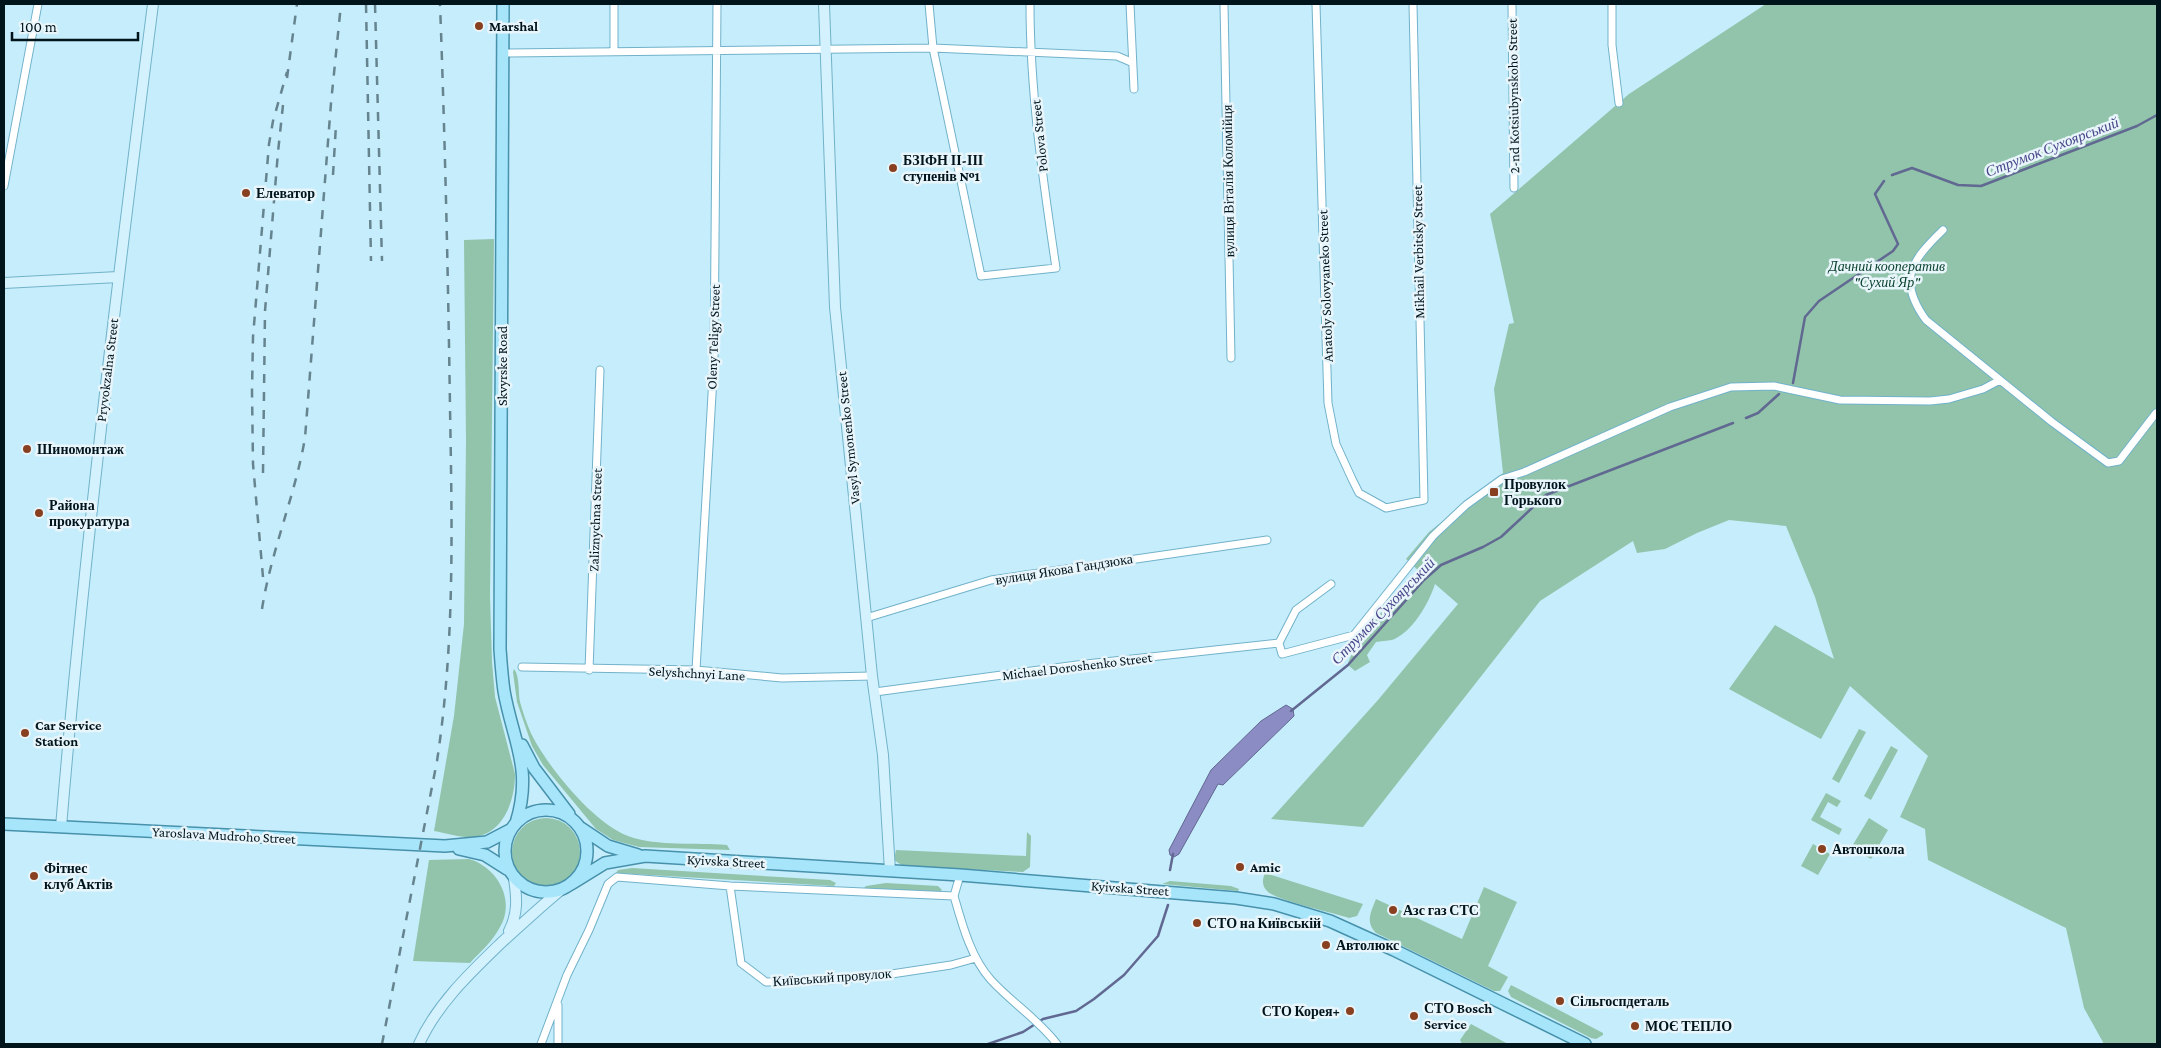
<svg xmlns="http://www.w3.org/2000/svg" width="2161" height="1048" font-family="'Crimson Pro',serif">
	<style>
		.green { fill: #91c4ab }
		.water { fill: #8b8cc3; stroke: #616891 }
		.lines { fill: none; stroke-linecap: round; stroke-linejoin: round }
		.stream { stroke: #616891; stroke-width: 2.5 }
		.street-casing { stroke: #71b2ca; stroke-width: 9 }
		.secondary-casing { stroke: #71b2ca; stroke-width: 12 }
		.primary-casing { stroke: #4791ab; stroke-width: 14 }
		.street { stroke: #fff; stroke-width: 7 }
		.secondary { stroke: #d3f2fd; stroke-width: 10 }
		.primary { stroke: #a7e5fb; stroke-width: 11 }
		.rail { stroke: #66848f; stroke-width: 2.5; stroke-dasharray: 9 9; stroke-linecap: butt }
		.poi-dot { fill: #884020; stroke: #e8f5fa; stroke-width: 2 }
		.labels { text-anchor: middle; stroke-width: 5; stroke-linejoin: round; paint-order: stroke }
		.poi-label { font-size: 14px; font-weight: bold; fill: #00141c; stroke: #e8f5fa; text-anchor: start }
		.street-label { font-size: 14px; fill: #00141c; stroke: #e8f5fa }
		.park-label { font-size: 14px; font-style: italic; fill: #073f2a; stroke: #e8f5fa }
		.water-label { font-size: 15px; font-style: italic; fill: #48458a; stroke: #e8f5fa }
	</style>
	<rect width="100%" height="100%" fill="#c6edfb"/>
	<path class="green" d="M1766 4H2157V1044H2104L2084 1008 2066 928 1928 860 1925 829 1900 817 1928 756 1850 686 1821 739 1729 689 1775 625 1834 659 1815 597 1786 526 1729 520 1697 533 1665 549 1637 553 1633 541 1540 601 1363 827 1271 819 1378 700 1458 604 1435 584C1429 603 1412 633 1392 640 1387 641 1381 641 1376 642L1367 655 1370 662 1355 671 1348 665C1351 645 1403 584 1420 572L1406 559 1429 532 1503 473 1494 389 1509 324 1514 323 1490 214 1629 94Z
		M494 239 490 596 492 662 495 697 515 774C515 800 504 834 473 837 461 838 446 833 434 831L454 716 464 624 466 441 464 240Z
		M514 669C520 676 518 693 520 702 523 712 526 722 530 731 545 764 593 823 628 836 659 847 695 842 727 845L730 850 639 847 613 840 596 829 543 765 532 746 517 702 513 672Z
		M1859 729 1866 732 1839 783 1832 779Z
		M1891 746 1898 750 1871 800 1864 796Z
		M1826 793 1841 801 1837 807 1828 802 1820 817 1842 829 1839 835 1811 820Z
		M1869 818 1888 830 1871 859 1851 848Z
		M512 852a34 34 0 1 1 68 0a34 34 0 1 1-68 0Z
		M1027 832 1031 836 1030 867 1023 872 903 866 894 860 896 850 1026 856Z
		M1813 844 1830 854 1818 875 1801 866Z
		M469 859C497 867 516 900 500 927 493 941 480 952 470 963L413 961 429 860Z
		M632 868 830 880 836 883 834 886 616 873 618 870Z
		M1265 873 1363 904 1357 916 1349 918C1334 913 1275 900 1267 891 1262 886 1262 880 1265 873Z
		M1170 881 1231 886 1239 889 1238 891 1162 884Z
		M886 883 938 886 942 890 939 892 864 888 866 886Z
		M1484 887 1517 902 1488 966 1508 977 1500 991H1494L1376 933C1365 922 1371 912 1376 899L1462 939Z
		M1511 985 1603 1033V1035L1596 1039 1591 1038 1511 997 1508 991Z
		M1471 1024 1508 1044H1462L1460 1040Z"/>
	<path class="water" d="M1286 705 1293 709 1294 716 1223 785 1218 784 1179 854 1174 857 1170 855 1169 850 1211 770 1261 721Z"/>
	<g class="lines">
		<path class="stream" d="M1892 175 1912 168 1958 185 1981 186 2137 126 2157 115
			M1793 383 1805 317 1819 301 1893 251 1898 244 1875 194 1884 181
			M1746 418 1758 413 1779 394
			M1291 711 1348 665 1424 580 1441 565 1483 547 1501 537 1546 495 1733 423
			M1170 870 1173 854
			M988 1044 1023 1032 1043 1019 1076 1011 1094 999 1124 975 1158 936 1168 905"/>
		<defs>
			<path id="street" d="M929 4 933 48 981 276 1056 268C1043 180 1030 93 1030 4
				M1130 4 1134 89
				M1224 4 1231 358
				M1316 4 1328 403 1336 444 1352 479 1359 493 1386 508 1424 500 1413 4
				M1512 4 1514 188
				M1612 4V45L1619 103
				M614 51V4
				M503 53 933 48 1117 56 1131 62
				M4 186 38 4
				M1943 230C1911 261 1897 280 1926 320L2052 422 2108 463 2119 461 2156 413
				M1331 584 1296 610 1279 643 1282 654 1354 635 1433 536 1466 505 1502 479 1524 472 1670 407 1731 387 1774 386 1840 400 1930 401 1949 399 1983 389 2000 380
				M866 618 991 580 1267 540
				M522 667 696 670 782 678 872 676
				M589 670 600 370
				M696 670 714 360 717 4
				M875 692 1077 665 1279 643
				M730 886 741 963 766 982 819 981 885 975 951 965 976 958
				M954 896C962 924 971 958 991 980 1012 1003 1038 1019 1057 1044
				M954 896 960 875
				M541 1044 567 975 589 930 608 884 617 877 730 886 954 896
				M558 1044V1005"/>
			<path id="secondary" d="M824 4 835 307 872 676 883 755 890 871
				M4 283 118 277
				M61 827C84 552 118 278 153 4
				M509 931C518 914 517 898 514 879
				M419 1044C437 1004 470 973 501 943 521 925 541 906 562 889"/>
			<path id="primary" d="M503 4 500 649C501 663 502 677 504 691 513 742 533 768 516 823
				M522 745 534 768 569 814
				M505 851a41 41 0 1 1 82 0a41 41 0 1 1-82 0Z
				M4 824 445 846 487 842 510 830
				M581 828 608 846 638 855
				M459 849 485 855 507 869
				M571 884 605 863 645 856 960 875 1236 898 1274 904 1330 921 1394 950 1585 1044"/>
		</defs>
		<use href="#street" class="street-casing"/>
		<use href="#secondary" class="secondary-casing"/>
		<use href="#primary" class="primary-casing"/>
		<use href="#street" class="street"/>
		<use href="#secondary" class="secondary"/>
		<use href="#primary" class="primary"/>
		<path class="rail" d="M366 4 371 261
			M375 4 382 261
			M287 78 297 4
			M333 175 336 125
			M263 473 265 311 278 152 283 105
			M263 577 253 464 252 391 253 337 269 144 273 121 287 72
			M262 609C271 551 295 496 305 438L331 103 341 4
			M382 1044 437 761C455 643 452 526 450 407 448 273 445 138 440 4"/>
	</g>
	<g class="poi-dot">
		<circle cx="479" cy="26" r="5"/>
		<circle cx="893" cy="168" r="5"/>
		<circle cx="246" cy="193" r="5"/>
		<circle cx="27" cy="449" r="5"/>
		<rect x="1489" y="487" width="10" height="10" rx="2.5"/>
		<circle cx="39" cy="513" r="5"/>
		<circle cx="25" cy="733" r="5"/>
		<circle cx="1822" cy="849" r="5"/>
		<circle cx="1240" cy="867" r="5"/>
		<circle cx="34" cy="876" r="5"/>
		<circle cx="1393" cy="910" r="5"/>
		<circle cx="1197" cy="923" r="5"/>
		<circle cx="1326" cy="945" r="5"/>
		<circle cx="1560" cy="1001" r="5"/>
		<circle cx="1350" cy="1011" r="5"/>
		<circle cx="1414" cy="1016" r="5"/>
		<circle cx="1635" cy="1026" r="5"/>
	</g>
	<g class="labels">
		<g class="poi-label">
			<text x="489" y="31">Marshal</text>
			<text x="903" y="165">БЗІФН ІІ-ІІІ<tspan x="903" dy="16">ступенів №1</tspan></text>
			<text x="256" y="198">Елеватор</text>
			<text x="37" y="454">Шиномонтаж</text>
			<text x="1504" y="489">Провулок<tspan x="1504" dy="16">Горького</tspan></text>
			<text x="49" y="510">Района<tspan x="49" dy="16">прокуратура</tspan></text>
			<text x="35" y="730">Car Service<tspan x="35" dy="16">Station</tspan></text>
			<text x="1832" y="854">Автошкола</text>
			<text x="1250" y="872">Amic</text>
			<text x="44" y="873">Фітнес<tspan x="44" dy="16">клуб Актів</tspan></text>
			<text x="1403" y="915">Азс газ СТС</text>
			<text x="1207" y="928">СТО на Київській</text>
			<text x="1336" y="950">Автолюкс</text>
			<text x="1570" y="1006">Сільгоспдеталь</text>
			<text x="1424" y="1013">СТО Bosch<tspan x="1424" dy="16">Service</tspan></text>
			<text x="1340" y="1016" text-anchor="end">СТО Корея+</text>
			<text x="1645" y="1031">МОЄ ТЕПЛО</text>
		</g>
		<g class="street-label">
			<text transform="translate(1513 96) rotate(-91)" y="5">2-nd Kotsiubynskoho Street</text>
			<text transform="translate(1039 136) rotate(-96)" y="5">Polova Street</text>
			<text transform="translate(1228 181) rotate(-91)" y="5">вулиця Віталія Коломійця</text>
			<text transform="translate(1418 252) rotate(-91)" y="5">Mikhail Verbitsky Street</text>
			<text transform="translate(1325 286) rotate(-92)" y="5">Anatoly Solovyaneko Street</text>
			<text transform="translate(713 337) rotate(-88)" y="5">Oleny Teligy Street</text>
			<text transform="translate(502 366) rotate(-90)" y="5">Skvyrske Road</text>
			<text transform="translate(107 370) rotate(-83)" y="5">Pryvokzalna Street</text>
			<text transform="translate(848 438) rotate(-96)" y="5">Vasyl Symonenko Street</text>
			<text transform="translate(595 520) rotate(-88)" y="5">Zaliznychna Street</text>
			<text transform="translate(1064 569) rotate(-9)" y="5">вулиця Якова Гандзюка</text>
			<text transform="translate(1077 666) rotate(-7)" y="5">Michael Doroshenko Street</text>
			<text transform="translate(697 673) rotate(3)" y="5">Selyshchnyi Lane</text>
			<text transform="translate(224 835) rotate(3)" y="5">Yaroslava Mudroho Street</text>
			<text transform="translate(726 861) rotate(3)" y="5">Kyivska Street</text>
			<text transform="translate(1130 888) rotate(4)" y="5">Kyivska Street</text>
			<text transform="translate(832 977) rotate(-4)" y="5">Київський провулок</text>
		</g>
		<g class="park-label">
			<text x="1887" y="271">Дачний кооператив<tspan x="1887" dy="16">"Сухий Яр"</tspan></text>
		</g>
		<g class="water-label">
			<text transform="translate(2052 147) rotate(-21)" y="5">Струмок Сухоярський</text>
			<text transform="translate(1383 611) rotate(-46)" y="5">Струмок Сухоярський</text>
		</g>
	</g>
	<rect width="2161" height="1048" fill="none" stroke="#00141c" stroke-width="10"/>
	<path d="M12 32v8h126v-8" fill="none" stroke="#00141c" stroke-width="2.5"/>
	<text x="20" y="32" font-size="15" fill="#00141c" stroke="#e8f5fa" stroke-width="4" paint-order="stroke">100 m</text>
</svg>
